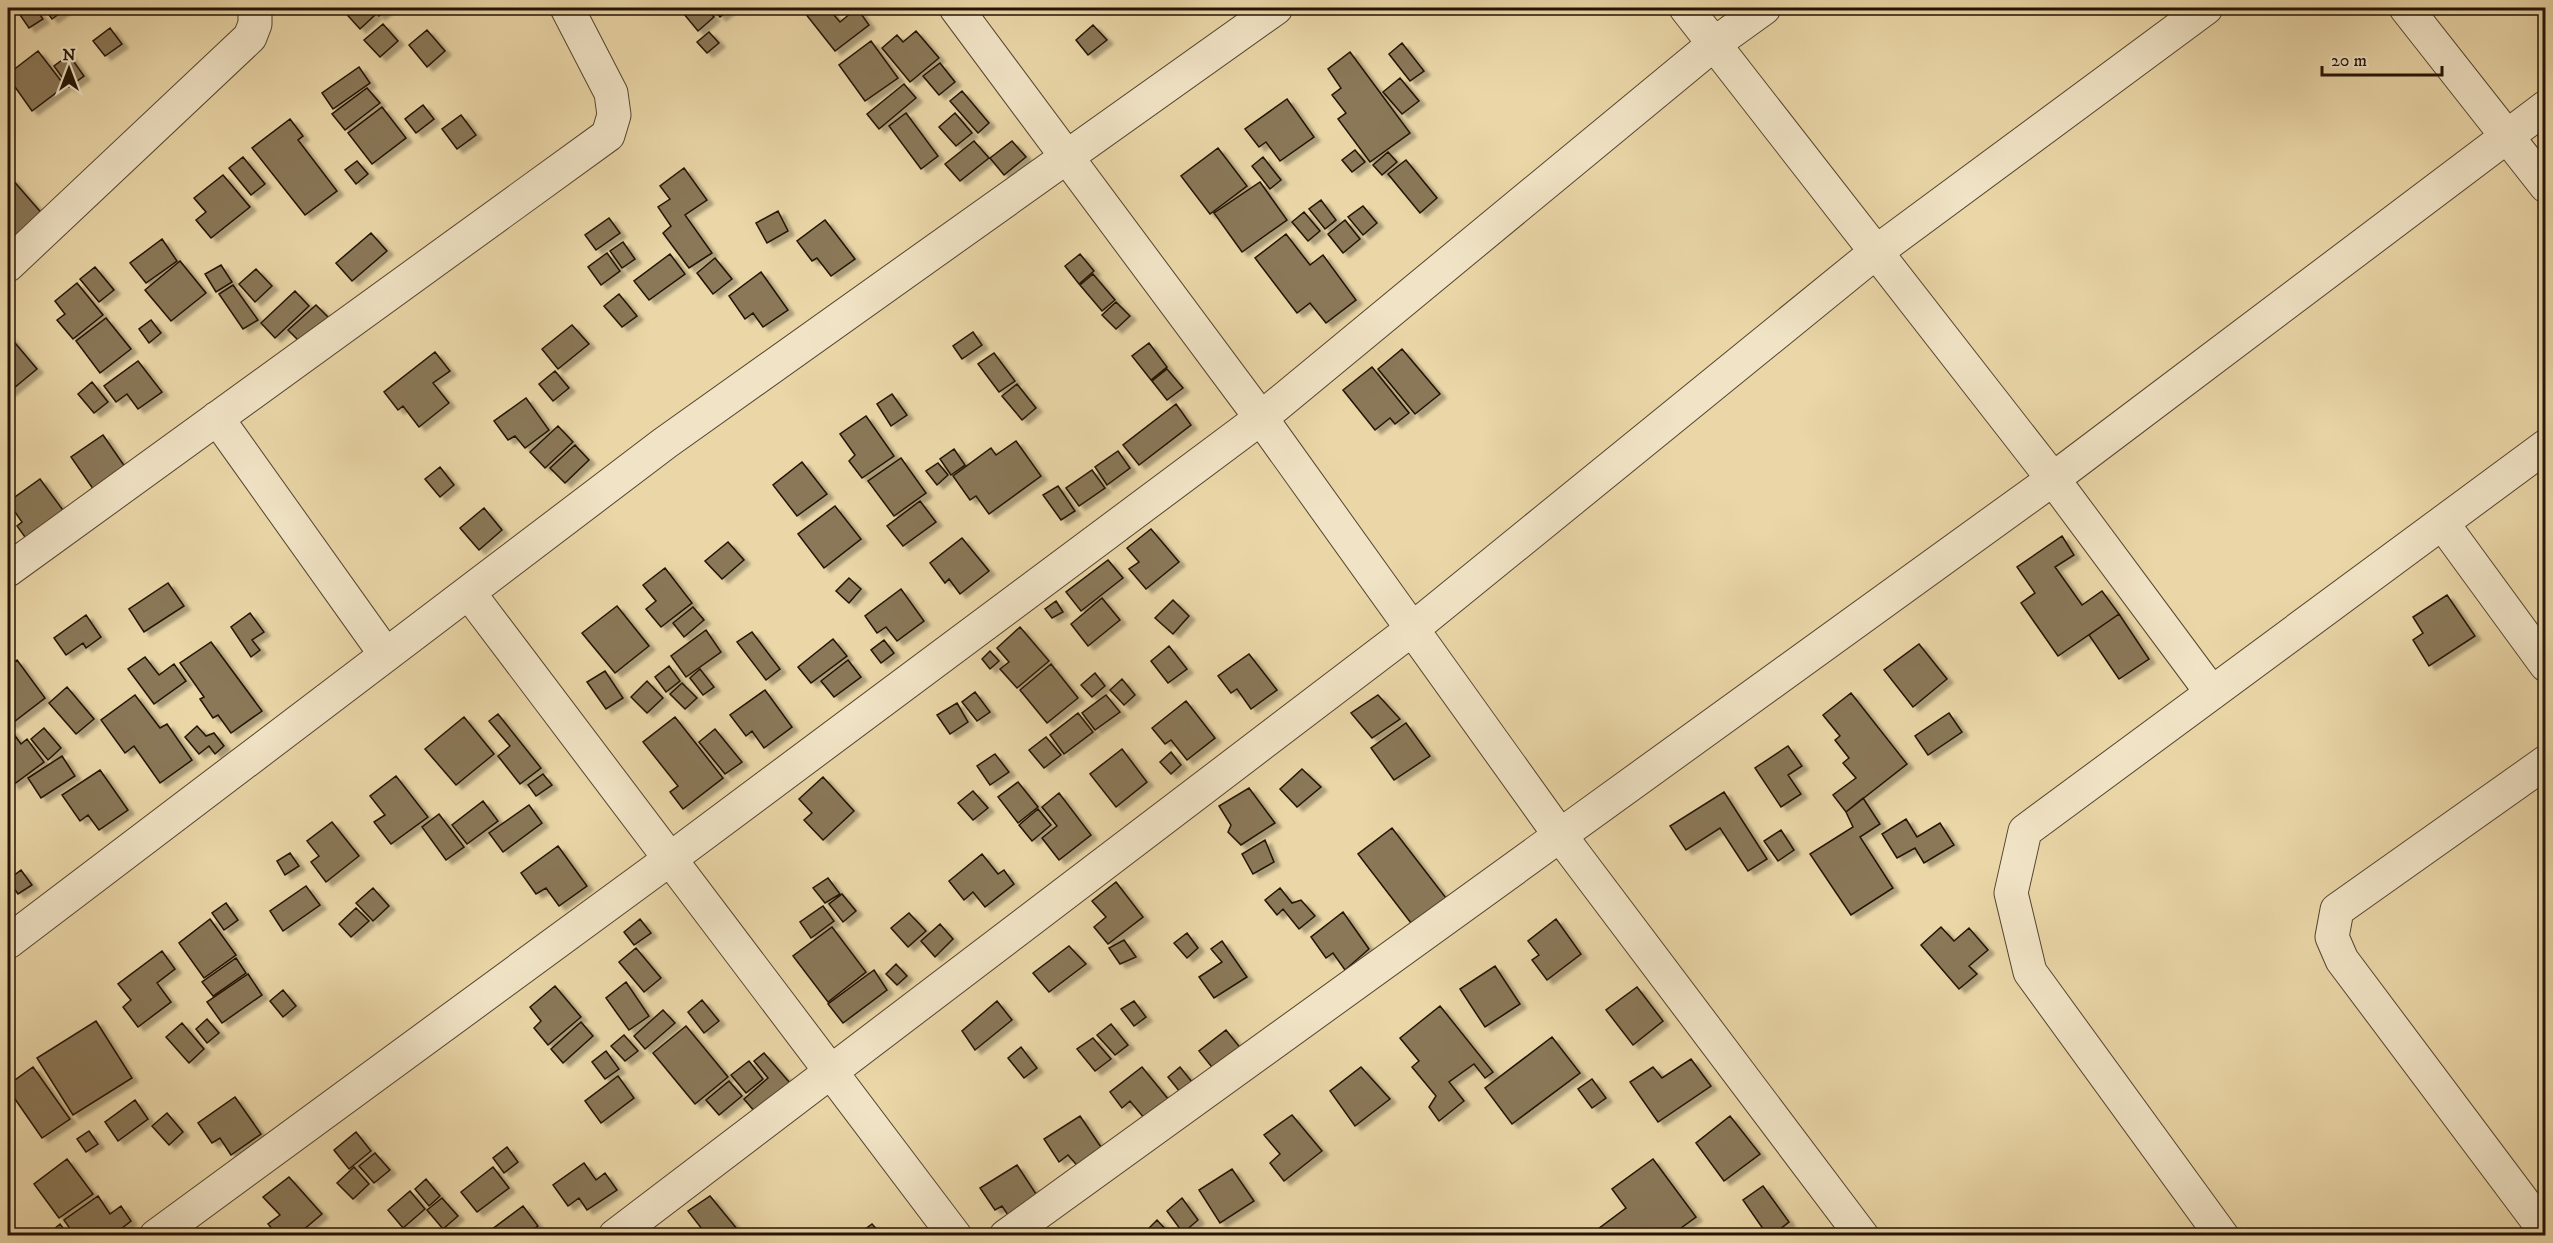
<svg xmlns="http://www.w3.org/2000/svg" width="2553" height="1243" font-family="'IM FELL DW Pica',serif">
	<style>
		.building { fill: #8a7859; stroke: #231305; stroke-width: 1.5; filter: url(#shadow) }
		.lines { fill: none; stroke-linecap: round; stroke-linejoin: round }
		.street-casing { stroke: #55442e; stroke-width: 35 }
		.street { stroke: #f1e4c6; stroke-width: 33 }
	</style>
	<defs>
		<filter id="shadow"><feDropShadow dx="6" dy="4" stdDeviation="1.5" flood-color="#0004"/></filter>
	</defs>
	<rect width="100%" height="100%" fill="#ead6a7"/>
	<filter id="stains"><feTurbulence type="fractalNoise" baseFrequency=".00333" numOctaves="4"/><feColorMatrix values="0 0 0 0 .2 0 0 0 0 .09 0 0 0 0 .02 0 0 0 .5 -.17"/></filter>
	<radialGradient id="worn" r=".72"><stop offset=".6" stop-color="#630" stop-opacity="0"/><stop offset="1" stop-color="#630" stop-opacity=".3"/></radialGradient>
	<path class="building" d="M18 8H35L43 19 29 28 16 9Z
		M44 8H67L52 19Z
		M341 8H368L375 15 360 29Z
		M372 8H389L379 16Z
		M679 8H705L714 17 698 31Z
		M712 8H731L720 17Z
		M801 8H828L840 22 857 8 869 25 835 51Z
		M383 24 398 41 380 57 364 40Z
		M1093 25 1107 40 1088 55 1076 40Z
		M110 28 122 44 105 56 93 41Z
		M427 30 445 51 427 67 409 45Z
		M916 31 939 58 910 82 882 48 897 35 903 42Z
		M709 32 719 43 707 53 697 42Z
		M871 41 898 78 865 101 839 65Z
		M1402 43 1424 71 1410 81 1389 54Z
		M38 51 65 86 32 111 8 77V74Z
		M1350 52 1410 133 1370 162 1338 119 1346 113 1332 95 1341 88 1328 69Z
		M69 55 84 76 69 87 54 66Z
		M940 63 955 82 939 95 923 76Z
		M359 67 370 83 333 109 322 93Z
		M1400 78 1419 101 1402 114 1383 92Z
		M904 84 916 98 879 129 867 114Z
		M367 88 380 103 345 130 332 114Z
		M962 91 989 123 978 133 950 101Z
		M1287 99 1314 137 1280 161 1266 142 1259 147 1245 129Z
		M423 105 434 119 416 133 405 119Z
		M382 107 406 138 372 164 348 133Z
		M906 113 938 156 921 169 889 126Z
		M955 113 972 133 956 146 939 127Z
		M461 115 476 135 457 149 442 129Z
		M290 119 303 136 298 140 337 191 305 215 252 148Z
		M974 141 989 158 960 181 945 164Z
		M1012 141 1026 157 1004 175 990 158Z
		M1218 148 1247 186 1210 214 1181 176Z
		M1355 150 1365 162 1352 172 1342 160Z
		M1388 152 1397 162 1382 175 1373 165Z
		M243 157 265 184 251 195 229 168Z
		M1263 157 1281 180 1270 189 1252 166Z
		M1406 160 1437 198 1420 213 1388 174Z
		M357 161 368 174 356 184 345 170Z
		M684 168 707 200 685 215 712 253 689 268 663 233 671 226 658 207 670 199 660 186Z
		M223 175 250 207 211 238 196 220 206 212 194 198Z
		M11 178 45 217 14 244 8 236V181Z
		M1260 182 1287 220 1242 252 1214 213Z
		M1321 200 1336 220 1325 229 1309 209Z
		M1363 206 1377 223 1363 235 1348 217Z
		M778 211 788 231 767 243 756 223Z
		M1304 212 1320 231 1308 241 1292 222Z
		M609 218 620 233 596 250 585 235Z
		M825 220 855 259 831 276 817 258 812 261 797 241Z
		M1345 220 1360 239 1343 253 1328 234Z
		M371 233 387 251 352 281 336 263Z
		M1286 234 1310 265 1323 255 1356 300 1326 323 1310 303 1297 313 1255 258Z
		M162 239 177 261 146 283 130 263Z
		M623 242 635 259 622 268 610 251Z
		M607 253 620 271 601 285 588 267Z
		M670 254 685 274 649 300 634 281Z
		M1080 254 1094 271 1079 284 1065 266Z
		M715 258 732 279 713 294 697 273Z
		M180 261 206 293 171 321 145 290Z
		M221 265 232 282 216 292 205 274Z
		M95 267 114 290 99 302 80 279Z
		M256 269 272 286 255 302 239 284Z
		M761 272 788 310 763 327 753 313 745 319 729 296Z
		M1093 274 1115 300 1102 311 1080 285Z
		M77 283 103 315 73 339 57 320 65 314 55 301Z
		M233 285 258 320 243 329 219 294Z
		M295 291 309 306 275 338 261 323Z
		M619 294 637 316 622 327 604 306Z
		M1116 302 1130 316 1116 329 1102 315Z
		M316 305 331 320 303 345 288 330Z
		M106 318 131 349 100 373 76 341Z
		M151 320 161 333 149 343 139 329Z
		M572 325 589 344 558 369 542 349Z
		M973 332 982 345 962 359 953 346Z
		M10 337 37 369 8 393V339Z
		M1149 343 1167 367 1151 380 1132 356Z
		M1402 349 1440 394 1415 414 1378 369Z
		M435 352 450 371 433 383 449 403 419 427 403 406 398 410 384 392Z
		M994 353 1015 381 999 392 978 364Z
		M138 361 162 392 138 409 127 394 116 402 104 386Z
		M1372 367 1409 413 1395 424 1390 418 1375 430 1343 390Z
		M1167 369 1183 388 1167 400 1152 381Z
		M555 371 569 388 553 401 539 384Z
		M92 382 108 402 94 413 78 394Z
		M1017 384 1036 408 1022 420 1002 396Z
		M892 394 907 415 891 426 877 404Z
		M526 398 549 430 525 448 515 436 508 440 494 421Z
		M1176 404 1191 425 1139 465 1123 445Z
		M866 416 894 456 862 478 849 461 855 455 840 434Z
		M558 426 573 442 545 468 530 452Z
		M103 435 130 474 98 496 71 457Z
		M1016 441 1041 476 989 514 976 496 970 500 953 476 991 448 996 455Z
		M575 445 589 460 565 483 550 468Z
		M954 449 965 465 951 475 940 459Z
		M1118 451 1130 468 1107 485 1095 467Z
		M901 458 926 493 894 516 868 481Z
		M802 462 827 494 797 516 773 485Z
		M938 463 948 475 937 485 926 471Z
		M440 467 454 485 440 497 425 479Z
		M1092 470 1105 488 1079 506 1066 488Z
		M40 479 68 517 30 544 17 526 22 522 8 502Z
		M1058 486 1075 511 1061 520 1043 495Z
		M920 501 936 522 903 546 887 526Z
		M835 506 861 539 824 568 798 534Z
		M484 508 502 530 479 550 460 528Z
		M1151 529 1179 562 1146 589 1129 569 1139 562 1127 548Z
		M2062 536 2074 555 2055 567 2082 605 2102 591 2119 614 2058 656 2021 603 2035 593 2017 567Z
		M962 538 989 571 960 594 949 579 945 583 930 563Z
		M728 542 744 560 722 579 705 561Z
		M1108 560 1123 578 1081 611 1066 592Z
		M665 568 692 603 661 627 646 609 656 601 643 585Z
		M849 578 861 589 849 603 836 591Z
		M168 583 184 606 144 632 129 609Z
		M901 589 924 621 897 641 886 627 877 633 865 616Z
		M2447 595 2475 636 2429 666 2413 640 2423 633 2413 617Z
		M1102 598 1120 620 1088 646 1071 624Z
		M1173 600 1189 616 1173 634 1155 618Z
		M1056 601 1063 612 1052 618 1045 609Z
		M617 606 649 646 615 673 582 633Z
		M693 607 704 620 684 637 673 623Z
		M250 613 264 632 252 640 260 650 251 657 231 627Z
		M2119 614 2149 659 2119 679 2089 635Z
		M86 615 101 637 86 648 83 643 66 655 54 638Z
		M1020 627 1049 661 1017 688 1000 669 1009 662 997 648Z
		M706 630 721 652 686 677 671 656Z
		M752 632 780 669 766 680 737 642Z
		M833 639 847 656 811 683 798 667Z
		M884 640 894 653 881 663 871 650Z
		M211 642 262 711 231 733 218 715 213 718 200 699 204 697 180 663Z
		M1919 644 1947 679 1913 707 1884 670Z
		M1169 646 1187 669 1168 683 1151 661Z
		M990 651 999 661 990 669 982 659Z
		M1249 654 1277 690 1251 709 1237 689 1231 693 1218 676Z
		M145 657 159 675 174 664 186 681 154 704 128 669Z
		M17 660 45 698 10 725 8 722V667Z
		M848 660 861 677 834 697 821 681Z
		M1051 664 1078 698 1047 723 1020 690Z
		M669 666 680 681 666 692 655 677Z
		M700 669 714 687 703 695 690 678Z
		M605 671 623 698 606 709 587 682Z
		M1095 673 1105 686 1092 697 1081 685Z
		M1122 679 1135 695 1124 705 1110 690Z
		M647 681 663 698 647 713 631 697Z
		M682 683 697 698 685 709 670 694Z
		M67 687 94 719 76 734 49 703Z
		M765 690 792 727 764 748 752 731 746 736 730 715Z
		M975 692 990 712 977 721 962 702Z
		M1851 693 1907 764 1846 812 1833 795 1856 778 1843 763 1849 758 1835 740 1840 736 1823 715Z
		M135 695 160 728 167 724 192 760 160 783 134 746 125 753 101 720Z
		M1106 695 1120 712 1095 730 1082 713Z
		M1378 695 1400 719 1372 738 1351 713Z
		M1186 701 1215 738 1187 760 1171 740 1165 744 1152 728Z
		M957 703 968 722 950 734 937 715Z
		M1078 713 1093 732 1064 754 1050 735Z
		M1949 713 1962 732 1928 755 1915 736Z
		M498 714 541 768 520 784 498 756 510 746 489 721Z
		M464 717 494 754 456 785 425 749Z
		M675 717 723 778 683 809 670 792 678 786 643 742Z
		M1406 723 1430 756 1394 780 1371 748Z
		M197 726 206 736 214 733 224 746 215 754 209 746 199 754 185 737Z
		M44 728 61 748 48 760 31 739Z
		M10 729 21 744 27 739 44 762 13 785 8 777V762L13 758 8 750V731Z
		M715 729 742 762 725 774 699 742Z
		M1046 737 1061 755 1044 768 1029 750Z
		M1788 746 1802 766 1788 775 1801 794 1781 807 1755 768Z
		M1122 749 1147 782 1116 807 1090 774Z
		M1171 752 1181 765 1171 774 1160 762Z
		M995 754 1009 772 990 785 977 766Z
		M62 756 75 776 41 798 28 778Z
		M1302 769 1321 787 1297 807 1280 789Z
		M100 770 128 810 99 830 88 815 80 821 62 795Z
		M543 774 552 785 536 796 528 785Z
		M396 776 428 817 391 844 374 822 385 815 370 796Z
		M823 777 854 811 823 840 804 820 812 813 799 799Z
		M1018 782 1038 807 1018 823 998 797Z
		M1249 788 1275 823 1241 845 1228 832 1231 825 1219 806Z
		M973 791 988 808 973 820 958 803Z
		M1724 792 1767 859 1748 871 1720 828 1686 850 1670 826Z
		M1059 793 1091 835 1059 860 1042 838 1057 826 1042 807Z
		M1863 798 1880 824 1860 837 1893 888 1851 915 1810 854 1853 827 1846 812Z
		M483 801 498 821 467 844 452 825Z
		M529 805 542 823 503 852 489 833Z
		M1038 809 1051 825 1032 841 1019 825Z
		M439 814 464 847 446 860 422 827Z
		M1906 819 1917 837 1940 823 1954 845 1924 863 1915 848 1897 858 1882 834Z
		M332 822 359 856 326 882 311 862 319 856 307 841Z
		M1392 828 1446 898 1411 923 1358 854Z
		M1781 830 1794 850 1778 861 1764 841Z
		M1265 840 1274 862 1253 874 1242 854Z
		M558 846 587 886 559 906 546 888 536 894 521 873Z
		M290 853 299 866 285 875 277 861Z
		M982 854 998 874 1004 870 1014 884 985 907 973 892 964 900 949 881Z
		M21 870 32 885 18 894 8 880Z
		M828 878 840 894 825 903 813 888Z
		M1116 882 1143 917 1108 944 1094 927 1106 917 1092 901Z
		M306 886 320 905 283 931 270 911Z
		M373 888 389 906 373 921 356 903Z
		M1280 888 1292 903 1301 900 1315 916 1299 929 1283 909 1277 915 1265 900Z
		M842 894 856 911 843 922 829 904Z
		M226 903 238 920 224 930 212 913Z
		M823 906 834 921 811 938 800 922Z
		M356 908 369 921 351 937 339 924Z
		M1343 912 1369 949 1345 970 1333 953 1326 958 1311 937Z
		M909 913 926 931 908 947 891 928Z
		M210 919 236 955 204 978 179 943Z
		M640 919 651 933 634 945 624 932Z
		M1556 919 1581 954 1547 980 1532 960 1539 955 1528 941Z
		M940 924 953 939 935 957 921 941Z
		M832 927 866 972 828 1002 793 956Z
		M1941 927 1954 941 1969 928 1988 950 1969 966 1977 974 1959 989 1921 945Z
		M1187 933 1198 948 1187 958 1174 943Z
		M1124 940 1136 957 1120 964 1109 948Z
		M1222 941 1247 977 1214 998 1199 977 1222 962 1211 949Z
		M1069 946 1086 964 1049 992 1033 973Z
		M636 948 661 978 644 992 619 962Z
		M162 951 175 969 157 983 171 1002 138 1027 123 1007 131 1000 118 984Z
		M236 958 246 973 213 996 202 982Z
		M896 964 907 976 897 985 886 974Z
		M1495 966 1520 1004 1485 1027 1460 989Z
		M874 970 887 990 843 1023 828 1004Z
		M248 974 262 995 222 1023 207 1002Z
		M626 982 649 1016 629 1030 606 998Z
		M555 986 581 1017 548 1045 534 1028 541 1021 530 1007Z
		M1637 987 1663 1021 1633 1045 1606 1010Z
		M283 990 296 1006 283 1017 270 1001Z
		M702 1000 719 1021 704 1033 688 1012Z
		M997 1001 1012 1020 975 1050 962 1031Z
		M1134 1001 1146 1017 1134 1026 1121 1009Z
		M1440 1006 1493 1072 1485 1078 1474 1064 1449 1082 1464 1101 1439 1121 1429 1107 1436 1096 1412 1067 1419 1061 1400 1038Z
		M663 1010 675 1023 645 1049 634 1036Z
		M207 1019 219 1033 207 1043 196 1029Z
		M96 1021 132 1078 73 1115 37 1058Z
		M581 1022 593 1036 563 1063 551 1049Z
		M182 1023 204 1049 189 1063 166 1037Z
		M1111 1024 1128 1045 1115 1055 1097 1035Z
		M686 1026 728 1077 695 1104 653 1053Z
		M1226 1030 1242 1050 1215 1071 1199 1051Z
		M624 1035 638 1051 625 1061 611 1046Z
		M1552 1037 1580 1073 1512 1124 1485 1088Z
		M1093 1038 1111 1059 1095 1071 1077 1049Z
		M1021 1047 1037 1068 1024 1078 1008 1058Z
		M606 1051 619 1069 605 1079 592 1062Z
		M764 1053 790 1083 755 1112 744 1099 768 1078 754 1061Z
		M1691 1059 1711 1086 1658 1122 1630 1082 1653 1067 1662 1078Z
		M749 1061 763 1079 746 1093 731 1075Z
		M33 1067 70 1119 42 1138 8 1089V1085Z
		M1142 1067 1169 1100 1145 1119 1130 1101 1122 1108 1110 1092Z
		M1180 1067 1192 1082 1180 1092 1168 1077Z
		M1361 1067 1390 1099 1355 1126 1330 1091Z
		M618 1076 634 1098 601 1123 585 1101Z
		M1592 1079 1606 1098 1592 1108 1578 1089Z
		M729 1081 742 1096 719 1115 706 1100Z
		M235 1097 261 1134 231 1155 220 1138 212 1143 198 1123Z
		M135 1100 148 1119 118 1141 105 1122Z
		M167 1113 183 1132 169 1145 152 1126Z
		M1292 1115 1322 1151 1284 1181 1270 1163 1280 1154 1264 1135Z
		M1080 1116 1103 1150 1081 1170 1068 1155 1059 1162 1044 1139Z
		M1730 1116 1760 1154 1724 1181 1696 1143Z
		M89 1131 98 1144 86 1152 77 1139Z
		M356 1132 371 1151 349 1169 334 1150Z
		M507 1147 518 1162 504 1173 493 1158Z
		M375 1153 390 1170 374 1183 359 1166Z
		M67 1159 93 1194 59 1218 34 1184Z
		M1653 1159 1696 1217 1670 1236H1602L1598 1229 1626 1208 1612 1189Z
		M584 1163 596 1180 605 1173 617 1190 587 1210 579 1198 568 1206 553 1185Z
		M1017 1165 1040 1200 1012 1221 1002 1206 995 1210 980 1188Z
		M354 1167 369 1184 353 1199 337 1183Z
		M493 1167 509 1188 477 1212 461 1192Z
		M1232 1169 1254 1201 1220 1223 1199 1190Z
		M289 1177 322 1214 296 1236H278L268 1224 280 1215 263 1197Z
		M426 1179 440 1196 429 1206 415 1189Z
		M1763 1186 1789 1222 1771 1236H1768L1743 1200Z
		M410 1191 425 1209 403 1228 388 1210Z
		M98 1196 110 1214 121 1206 131 1221 112 1236H75L64 1220Z
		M710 1196 737 1229 729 1236H693L702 1229 688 1211Z
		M442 1198 458 1216 443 1229 427 1210Z
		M1182 1198 1198 1220 1183 1233 1167 1211Z
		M523 1206 538 1226 524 1236H495L491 1230Z
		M1157 1220 1170 1234 1141 1236Z
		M60 1224 69 1236H48L47 1235Z
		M872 1224 883 1236H856Z"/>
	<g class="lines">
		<defs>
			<path id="street" d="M956 8 1261 418 1559 834 1862 1236
				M1686 8 2053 479 2212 693
				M2406 8 2546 186
				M8 265 250 37 255 24V8
				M217 418 386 655
				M2443 524 2546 665
				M8 570 608 135 614 115 611 93 567 8
				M469 593 955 1236
				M2546 762 2337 910 2332 937 2342 960 2546 1232
				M8 942 665 443 1276 8
				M156 1236 670 859 1261 418 1714 44 1764 8
				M615 1236 1411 630 1876 252 2206 8
				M1006 1236 2053 479 2546 107
				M2222 1236 2030 972 2011 893 2025 831 2546 446"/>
		</defs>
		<use href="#street" class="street-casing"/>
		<use href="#street" class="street"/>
	</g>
	<rect width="2553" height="1243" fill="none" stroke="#ead6a7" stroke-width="30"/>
	<rect x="9" y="9" width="2535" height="1225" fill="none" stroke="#231305" stroke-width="3"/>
	<rect x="15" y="15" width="2523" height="1213" fill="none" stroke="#231305" stroke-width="1.5"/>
	<g transform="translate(69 69)" stroke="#f1e4c6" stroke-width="4.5" paint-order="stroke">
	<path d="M0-4.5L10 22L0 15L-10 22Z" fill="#231305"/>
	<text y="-9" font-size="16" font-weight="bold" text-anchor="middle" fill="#231305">N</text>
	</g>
	<path d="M2322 66v9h120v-9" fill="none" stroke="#231305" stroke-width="3"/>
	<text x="2331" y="66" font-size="18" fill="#231305" stroke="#f1e4c6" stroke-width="4.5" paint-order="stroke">20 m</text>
	<rect width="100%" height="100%" filter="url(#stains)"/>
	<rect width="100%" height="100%" fill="url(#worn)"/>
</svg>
